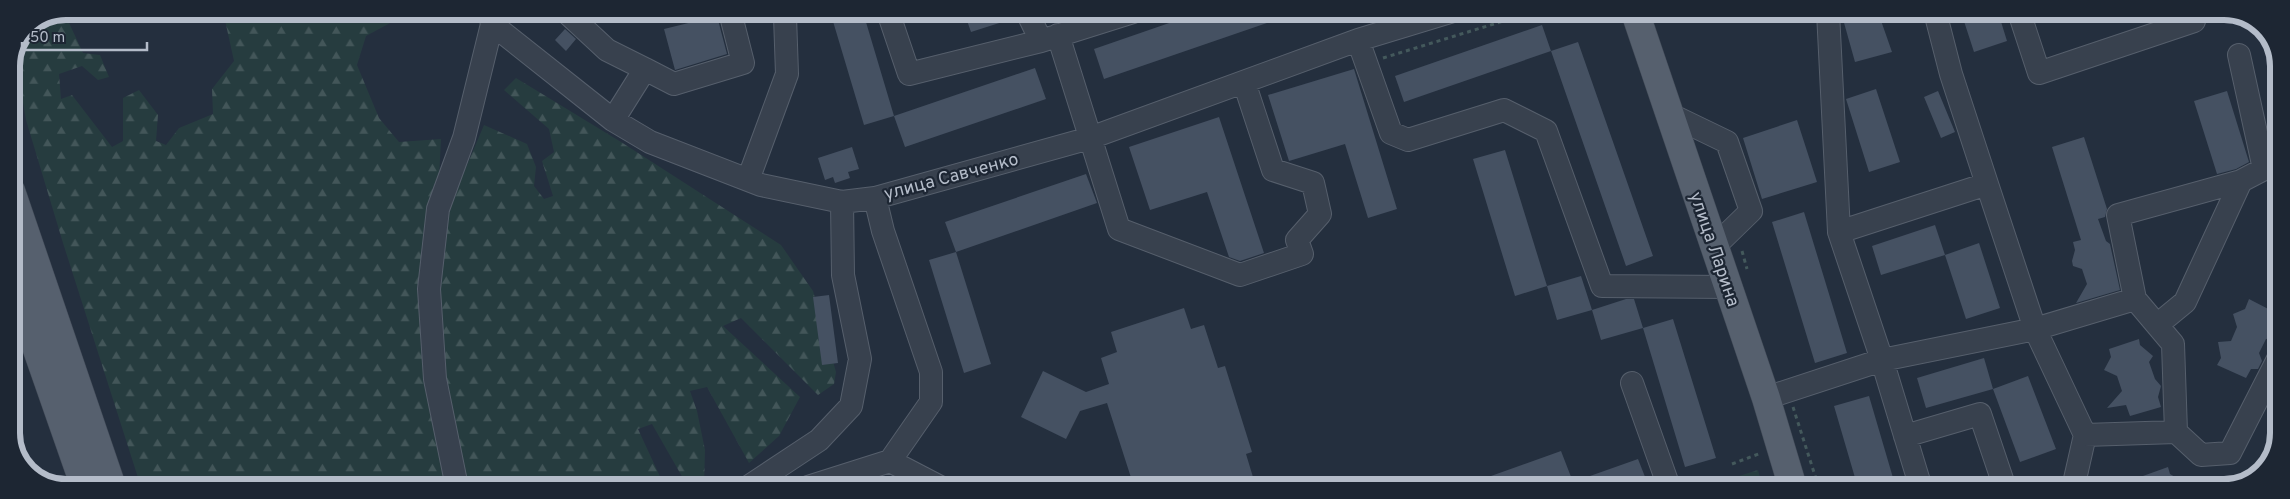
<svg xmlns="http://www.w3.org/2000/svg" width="2290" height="499" font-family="Overpass,sans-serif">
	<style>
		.forest { fill: url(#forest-firs) }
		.building { fill: #455162 }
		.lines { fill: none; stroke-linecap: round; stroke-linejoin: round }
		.minor-casing { stroke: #565f6c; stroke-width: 24 }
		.major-casing { stroke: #414a57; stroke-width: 29 }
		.path { stroke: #44595c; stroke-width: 3; stroke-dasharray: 4 4; stroke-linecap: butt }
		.minor { stroke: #38414e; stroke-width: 22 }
		.major { stroke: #56606e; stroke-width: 28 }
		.labels { text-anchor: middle; stroke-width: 4.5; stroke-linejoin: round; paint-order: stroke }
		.street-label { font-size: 18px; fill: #b4bcc9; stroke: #1d2633 }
		.rim { fill: none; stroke: #b4bcc9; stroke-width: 6 }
	</style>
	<defs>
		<pattern id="forest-firs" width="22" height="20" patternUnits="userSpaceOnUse" patternTransform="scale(1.25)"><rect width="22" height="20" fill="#263c3f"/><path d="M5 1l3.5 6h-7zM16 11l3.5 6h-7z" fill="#435659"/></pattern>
	</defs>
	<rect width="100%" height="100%" fill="#242f3e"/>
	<path class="forest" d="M223 11H408L405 15 366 36 357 65 379 118 399 142 441 139 434 280 442 224 484 125 527 144 536 167 534 186 544 199 553 196 542 161 554 152 549 129 504 90 516 78 621 142 781 245 813 291 836 372 834 384 818 395 741 318 723 326 800 397 779 436 749 463 707 387 690 391 697 411 705 450 704 487H688L652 424 638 429 663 483 662 487H141L63 243 26 120 15 56 27 27 64 12 83 53 100 55 109 77 98 80 82 66 59 74 61 99 72 95 112 147 123 141V98L139 90 158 115 156 141 166 145 179 128 213 114 212 89 234 61Z
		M1758 470 1763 488H1739L1736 477Z"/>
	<path class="building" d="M856 12H863L894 116 864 125 832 18Z
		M964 12H1014L1015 18 971 32Z
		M1201 12H1293V14L1104 79 1094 49Z
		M1841 12H1878L1892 52 1855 62Z
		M1961 12H1998L2007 41 1974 52Z
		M717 16 727 54 675 70 664 29Z
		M1542 25 1551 51 1404 102 1395 76Z
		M565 29 576 39 566 51 555 40Z
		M1578 42 1653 256 1626 266 1551 51Z
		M1035 68 1046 99 905 147 894 116Z
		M1354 69 1397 209 1368 218 1345 144 1289 161 1268 95Z
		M1876 89 1900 162 1869 172 1846 99Z
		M1938 91 1955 132 1941 138 1924 97Z
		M2227 91 2249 162 2236 169 2217 174 2194 101Z
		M1219 117 1264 253 1240 261 1229 257 1207 192 1150 210 1129 147Z
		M1797 120 1817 182 1762 199 1743 138Z
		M2084 137 2107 209 2105 217 2098 219 2106 241 2110 244 2120 290 2076 303 2087 284 2082 269 2073 266 2072 261 2075 250 2073 242 2081 240 2052 147Z
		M852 147 859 169 848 172 850 178 835 183 833 177 825 180 818 158Z
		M1505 150 1547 286 1515 296 1473 159Z
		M1086 174 1097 203 956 252 945 222Z
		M1804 212 1847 353 1815 363 1772 222Z
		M1935 225 1945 255 1881 275 1872 246Z
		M1979 243 2000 308 1966 319 1945 255Z
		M956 252 991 364 964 373 929 260Z
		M1581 276 1592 310 1557 320 1547 286Z
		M829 295 838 363 822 365 813 297Z
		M1626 299H1634L1643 328 1601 340 1592 310Z
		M2249 299 2278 314 2275 320 2277 334 2274 338 2266 339 2259 353 2262 361 2258 369H2251L2246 378 2217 365 2221 358 2218 342 2231 341 2237 327 2233 314 2245 309Z
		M1184 308 1191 329 1204 325 1218 368 1225 366 1252 452 1246 454 1256 487H1134L1107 403 1080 411 1066 439 1021 417 1043 371 1086 392 1109 384 1101 358 1117 352 1111 332Z
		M1673 319 1716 458 1685 467 1643 328Z
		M2139 339 2140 345 2153 356 2149 362 2155 379 2161 386 2158 397 2161 407 2130 416 2126 405 2107 408 2122 391 2117 376 2104 370 2111 357 2109 349Z
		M1984 358 1993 389 1926 408 1917 378Z
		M2028 376 2056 449 2020 462 1993 389Z
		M1869 396 1896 488H1858L1834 406Z
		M1561 451 1573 482 1638 459 1649 487H1564V486L1495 487 1491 476Z
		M2168 467 2170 474 2194 488H2115V486Z"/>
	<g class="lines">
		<defs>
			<path id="minor" d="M489 11 492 24 613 120 650 142 761 185 842 202 875 198 1090 138 1358 40 1450 12
				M565 11 607 50 645 69 613 120
				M888 12 909 74 1041 41 1133 12
				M1027 12 1041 41
				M1828 12 1839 232 1882 360 2035 329 2085 435 2073 488
				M1935 12 1951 74 1987 184
				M2019 12 2039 73 2194 21 2191 12
				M1058 35 1119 229 1240 275 1302 254 1297 240 1320 214 1313 183 1273 170 1244 82
				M1358 40 1391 133 1408 140 1504 110 1546 131 1602 286 1728 287
				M2239 55 2264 169 2241 181
				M645 69 674 84 743 63 730 12
				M1669 114 1727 142 1751 211 1714 247
				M748 180 787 74 785 16
				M875 198 883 231 931 372V402L890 461 940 487
				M1839 232 1987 184 2035 329 2135 299 2173 344 2176 432 2201 455 2230 453 2278 359
				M2135 299 2118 215 2241 181 2185 302 2157 325
				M1632 383 1669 487
				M1766 398 1882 360 1921 488
				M2085 435 2176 432
				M1905 436 1980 414 2005 488
				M457 487 435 379 429 289 438 209 464 138 492 24
				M748 487 819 440 851 406 860 359 843 275 842 202
				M808 487 890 461"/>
			<path id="major" d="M1635 12 1766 398 1793 488
				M11 191 112 487
				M11 275 85 487"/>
		</defs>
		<use href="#minor" class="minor-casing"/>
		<use href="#major" class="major-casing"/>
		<path class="path" d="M1383 58 1533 12
			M1742 251 1747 269
			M1793 407 1819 488
			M1732 464 1761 453"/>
		<use href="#minor" class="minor"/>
		<use href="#major" class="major"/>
	</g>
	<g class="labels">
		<g class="street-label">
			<text transform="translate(951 176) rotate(-15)" y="6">улица Савченко</text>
			<text transform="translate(1715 249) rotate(71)" y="6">улица Ларина</text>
		</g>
	</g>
	<path d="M0 0H2290V499H0ZM66 20H2224A46 46 0 0 1 2270 66V433A46 46 0 0 1 2224 479H66A46 46 0 0 1 20 433V66A46 46 0 0 1 66 20Z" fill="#1d2633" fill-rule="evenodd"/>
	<path class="rim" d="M66 20H2224A46 46 0 0 1 2270 66V433A46 46 0 0 1 2224 479H66A46 46 0 0 1 20 433V66A46 46 0 0 1 66 20Z"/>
	<path d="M22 42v8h125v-8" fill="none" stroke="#b4bcc9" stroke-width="2.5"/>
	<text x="30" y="42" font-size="15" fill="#b4bcc9" stroke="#1d2633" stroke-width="4" paint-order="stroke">50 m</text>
</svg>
